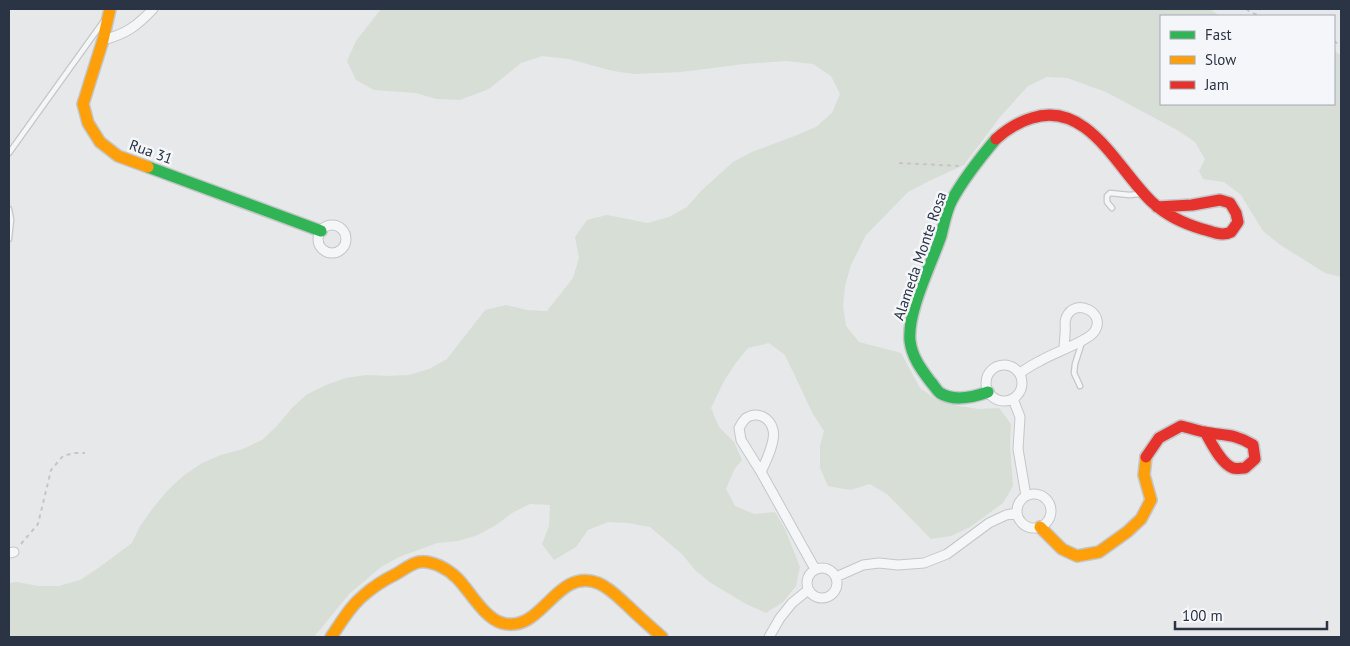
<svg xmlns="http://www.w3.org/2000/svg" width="1350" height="646" font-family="'PT Sans',sans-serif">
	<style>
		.green { fill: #d6ded6 }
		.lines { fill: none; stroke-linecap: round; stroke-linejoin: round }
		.lane-casing { stroke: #c4c6c8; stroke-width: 7 }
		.street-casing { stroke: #c4c6c8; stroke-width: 11 }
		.fast-casing { stroke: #c4c6c8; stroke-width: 14 }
		.slow-casing { stroke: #c4c6c8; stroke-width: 14 }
		.jam-casing { stroke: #c4c6c8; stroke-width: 14 }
		.path { stroke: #c5c6ca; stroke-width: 2; stroke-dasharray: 4 4; stroke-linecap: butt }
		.lane { stroke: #f5f6f7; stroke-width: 4.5 }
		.street { stroke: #f5f6f7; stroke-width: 9 }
		.fast { stroke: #30b455; stroke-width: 11 }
		.slow { stroke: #ff9f0a; stroke-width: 11 }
		.jam { stroke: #e5322d; stroke-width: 11 }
		.labels { text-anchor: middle; stroke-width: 5; stroke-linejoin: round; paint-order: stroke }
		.street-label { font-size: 15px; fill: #2b3445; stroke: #f4f6f9 }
	</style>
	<rect width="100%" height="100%" fill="#e6e8ea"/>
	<path class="green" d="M381 9H1210L1220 16H1161V104H1334V51L1341 55V277L1325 273 1279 244 1263 231 1241 195 1224 182 1203 179 1199 171 1205 159 1195 142 1179 131 1106 92 1067 78 1047 77 1028 86 1000 117 964 165 927 182 908 192 866 235 851 265 845 286 843 306 846 326 859 342 901 353 920 388 937 400 959 406 979 409 999 408 1011 424 1010 445 1013 486 1003 503 970 527 951 536 931 539 887 494 870 484 850 490 828 486 820 468V446L824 431 813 414 785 355 769 343 748 348 735 364 724 381 711 408 719 427 734 442 742 460 734 470 726 489 735 506 754 514 775 512 785 529 800 567 796 586 783 602 766 613 746 604 711 583 695 570 682 554 650 527 628 523 608 522 588 530 576 547 554 560 542 544 549 526 550 505 530 504 512 513 496 525 478 535 458 541 437 543 399 557 381 567 349 594 314 637H9V583L17 582 38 586H59L80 580 97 569 132 543 140 526 153 508 168 490 183 476 202 463 221 455 243 449 262 440 277 426 291 409 306 395 326 385 346 378 367 375 388 376 409 375 429 369 447 359 485 310 506 305 527 310 547 311 573 278 579 258 575 237 587 220 607 215 648 223 669 217 687 207 701 191 733 162 752 152 797 135 816 127 832 113 840 94 831 76 813 64 786 61 744 64 681 72 634 74 613 71 569 59 542 56 521 63 489 89 460 100 436 99 416 93 374 90 356 80 347 61 356 41Z"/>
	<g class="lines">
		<defs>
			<path id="lane" d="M9 153 103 22
				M1112 208 1107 202V196L1110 193 1129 195 1141 194
				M9 209 11 220 9 239
				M1080 386 1074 373 1075 364 1082 342"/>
			<path id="street" d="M103 40C126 34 137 26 153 9
				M318 239a14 14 0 1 1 28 0a14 14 0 1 1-28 0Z
				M986 383a18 18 0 1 1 36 0a18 18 0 1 1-36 0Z
				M1020 373C1026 369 1033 364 1040 361 1051 354 1088 341 1094 332 1108 313 1074 296 1066 318 1064 323 1066 328 1065 333 1065 338 1064 344 1064 349
				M1013 399 1020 417 1018 449 1026 496
				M761 472C766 461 776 441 773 430 770 417 757 411 746 418 743 421 741 424 739 428L741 440 761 472 815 569
				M1017 511a17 17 0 1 1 34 0a17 17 0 1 1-34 0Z
				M9 553 14 552
				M807 583a15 15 0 1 1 30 0a15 15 0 1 1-30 0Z
				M836 577 863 565 879 563 898 565 924 563 947 554 989 523 1006 515 1017 513
				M769 637 780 618 792 603 808 590"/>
			<path id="fast" d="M148 167 321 231
				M988 392C974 397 954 402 940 393 936 390 934 385 930 381 921 369 912 357 910 341 907 312 931 265 941 236 944 224 946 211 952 200 964 178 980 158 996 139"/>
			<path id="slow" d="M110 9 103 40 83 104 88 123 100 142 118 156 148 167
				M1040 527 1062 549 1077 556 1099 552 1127 532 1141 519 1151 500 1144 475 1146 457
				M331 637C341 623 350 606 364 595 373 587 384 580 396 574 403 570 412 563 419 562 432 560 448 569 457 578 470 591 484 618 502 623 543 634 555 567 598 583 610 588 619 598 628 606 639 617 651 627 662 637"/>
			<path id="jam" d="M996 139C1007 129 1018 122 1032 118 1088 100 1118 170 1152 202 1167 216 1183 223 1202 229 1212 231 1221 237 1231 232L1238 222 1236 213 1230 203 1220 200 1192 205 1157 207
				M1146 457 1159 438 1181 426C1189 428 1196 430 1204 432 1224 436 1234 433 1253 445L1255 459 1245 468C1241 468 1236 469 1233 468 1221 464 1211 442 1205 432"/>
		</defs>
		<use href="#lane" class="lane-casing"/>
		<use href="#street" class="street-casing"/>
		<use href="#fast" class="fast-casing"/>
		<use href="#slow" class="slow-casing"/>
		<use href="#jam" class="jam-casing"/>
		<path class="path" d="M1246 9 1252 13 1261 16
			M1334 41 1338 44H1341
			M899 163 961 166
			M21 544 38 524 51 470 63 456 74 453H85"/>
		<use href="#lane" class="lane"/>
		<use href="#street" class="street"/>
		<use href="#fast" class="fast"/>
		<use href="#slow" class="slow"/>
		<use href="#jam" class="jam"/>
	</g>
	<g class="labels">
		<g class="street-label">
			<text transform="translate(151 152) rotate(20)" y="5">Rua 31</text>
			<text transform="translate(920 256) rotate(-71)" y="5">Alameda Monte Rosa</text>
		</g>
	</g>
	<rect width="1350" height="646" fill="none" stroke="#2b3445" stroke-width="20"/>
	<rect x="1160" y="15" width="175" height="90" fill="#f4f6f9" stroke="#a4a8b1"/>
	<rect x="1170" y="31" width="25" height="8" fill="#30b455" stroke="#a4a8b1"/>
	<text x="1205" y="40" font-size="15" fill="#2b3445">Fast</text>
	<rect x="1170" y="56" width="25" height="8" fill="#ff9f0a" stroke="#a4a8b1"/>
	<text x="1205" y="65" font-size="15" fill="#2b3445">Slow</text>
	<rect x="1170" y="81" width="25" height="8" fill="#e5322d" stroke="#a4a8b1"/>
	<text x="1205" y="90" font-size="15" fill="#2b3445">Jam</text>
	<path d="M1175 621v8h152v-8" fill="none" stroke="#2b3445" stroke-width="2.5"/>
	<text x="1182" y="621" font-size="15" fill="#2b3445" stroke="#f4f6f9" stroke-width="4" paint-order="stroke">100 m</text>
</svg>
